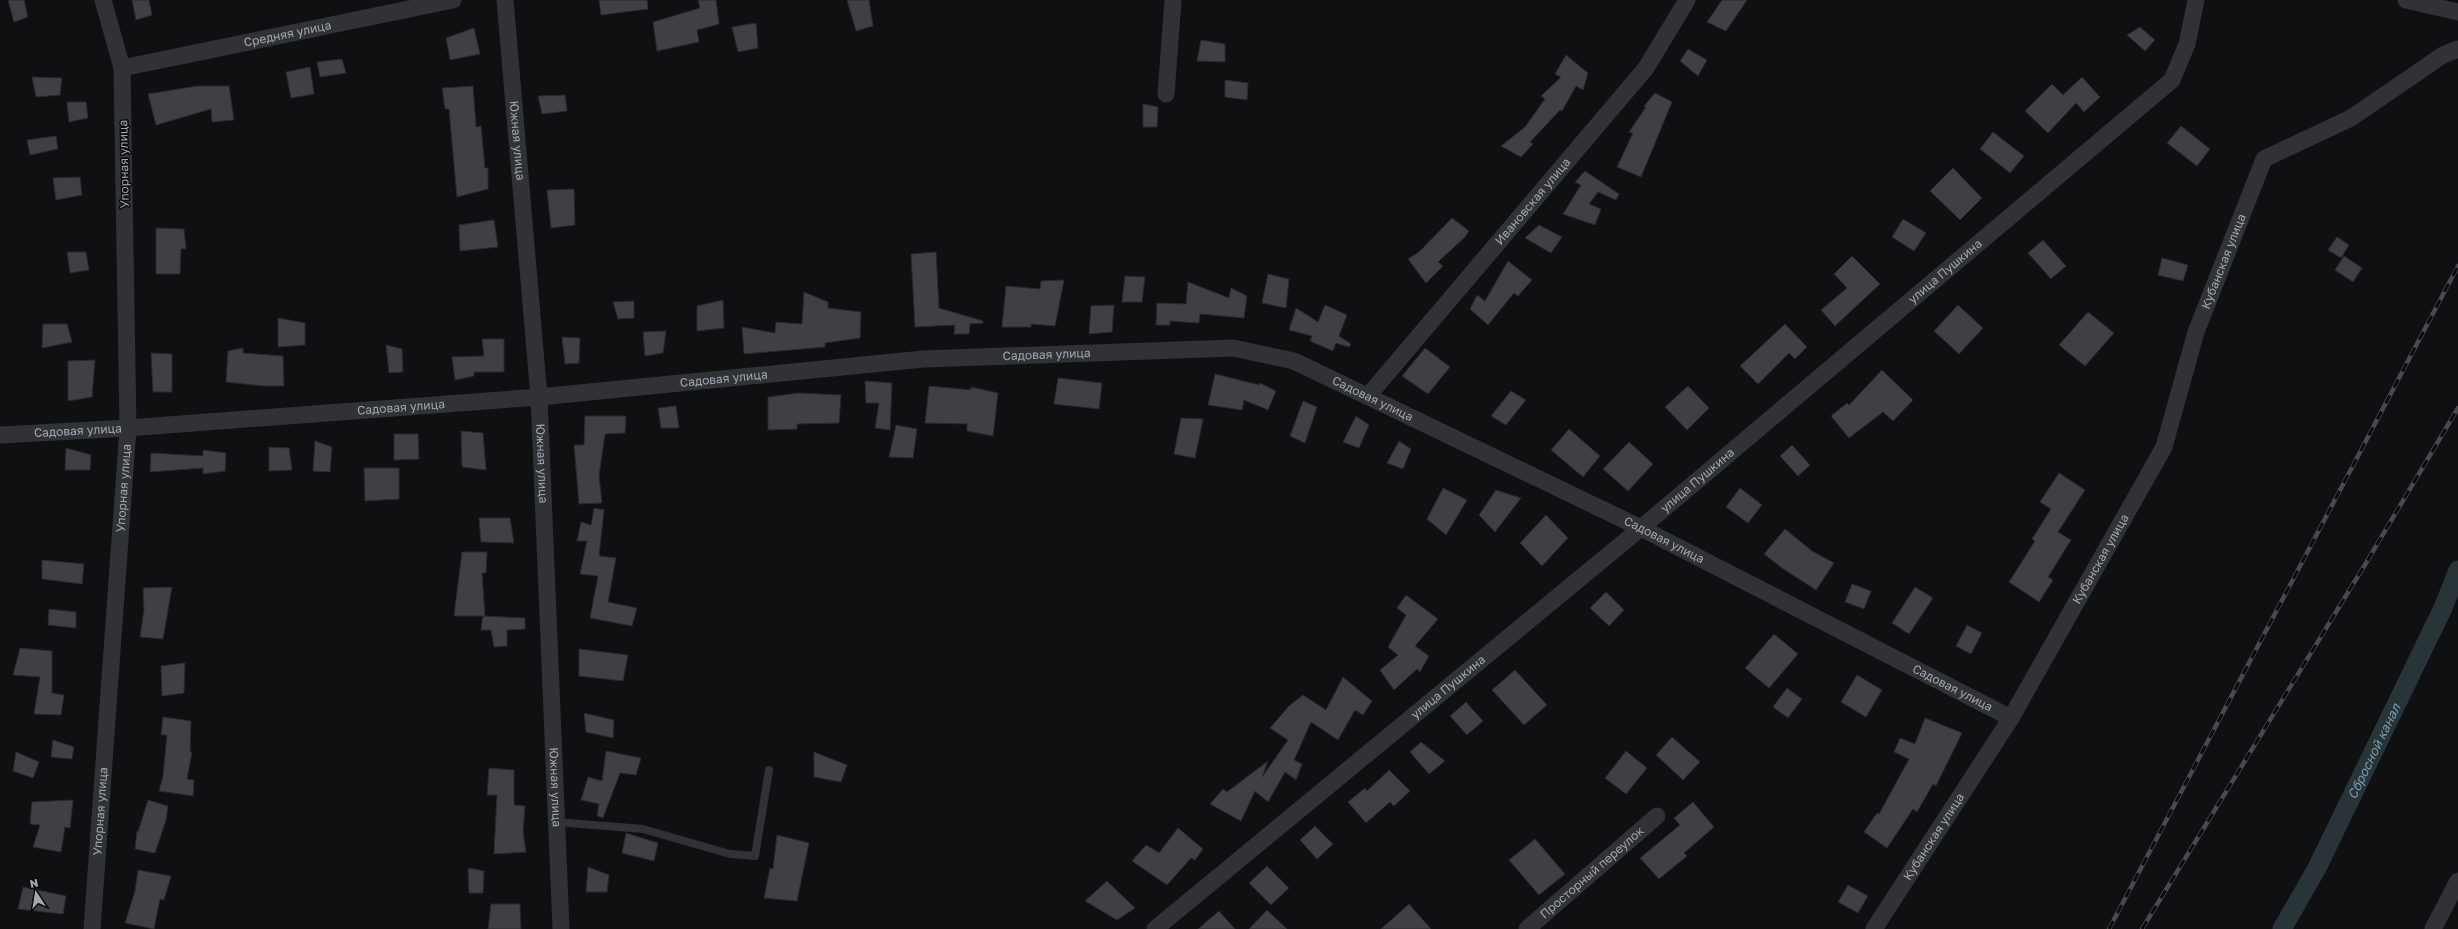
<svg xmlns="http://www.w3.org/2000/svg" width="2458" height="929" font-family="'Golos Text',sans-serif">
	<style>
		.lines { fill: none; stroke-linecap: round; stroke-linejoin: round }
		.canal { stroke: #293439; stroke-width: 19 }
		.building { fill: #3e4044; stroke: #292a2d }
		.lane { stroke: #313236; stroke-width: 8 }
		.street { stroke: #313236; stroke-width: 17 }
		.rail-casing { stroke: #474a4f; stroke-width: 4.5 }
		.rail { stroke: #0b0b0c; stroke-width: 3; stroke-dasharray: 9; stroke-linecap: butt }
		.labels { text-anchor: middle; stroke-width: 3; stroke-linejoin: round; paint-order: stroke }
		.street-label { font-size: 12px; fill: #a0a8b2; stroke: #0b0b0c }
		.water-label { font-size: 13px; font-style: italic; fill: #769daf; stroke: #0b0b0c }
	</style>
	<rect width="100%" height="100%" fill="#0f1011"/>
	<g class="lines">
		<path class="canal" id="s1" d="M2282 929 2317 868 2443 608 2458 570"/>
	</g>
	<path class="building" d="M8 0H24L28 17 14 22Z
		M132 0H149L152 15 136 20Z
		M599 0H647L648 9 601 15Z
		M698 0H716L719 24 697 30 699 42 657 51 653 22 700 8Z
		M847 0H869L873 26 856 31Z
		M1722 0H1747L1726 31 1707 22Z
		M756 23 758 48 738 52 732 27Z
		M2140 27 2155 40 2145 51 2127 35Z
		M474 28 480 54 450 60 446 38Z
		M1201 40 1225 44V62L1197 61Z
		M1688 49 1707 60 1698 76 1680 61Z
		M1566 55 1588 73 1583 90 1576 86 1562 111 1560 110 1530 142 1533 144 1521 157 1501 146 1525 127 1545 99 1541 96 1561 77 1555 74Z
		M342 59 346 73 320 77 317 62Z
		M310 67 314 94 291 98 286 72Z
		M32 77 62 78 60 95 36 97Z
		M2082 77 2100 97 2084 112 2076 103 2048 133 2025 111 2052 84 2063 95Z
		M1225 80 1248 83 1247 100 1225 97Z
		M197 86H229L234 120 212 122 211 109 156 125 148 94Z
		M473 86 476 127 481 126 485 168H488V189L457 197 449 109H445L442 88Z
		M1655 93 1672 102 1641 177 1617 167 1633 133 1629 132 1646 107 1644 106Z
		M565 95 567 111 542 114 538 96Z
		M67 102H86L88 118 69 122Z
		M1143 104 1158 107 1157 127H1143Z
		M2181 126 2210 149 2197 166 2167 143Z
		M1993 132 2024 156 2010 173 1980 149Z
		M56 136 58 149 30 155 27 140Z
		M1953 168 1982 198 1960 220 1930 191Z
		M1585 171 1619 194 1616 200 1598 192 1589 204 1601 209 1595 225 1563 214 1581 185 1575 182Z
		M80 177 82 195 56 200 53 178Z
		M574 189 575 225 551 228 547 190Z
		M1452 218 1469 231 1465 237 1438 262 1443 266 1426 283 1408 259 1419 252Z
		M1903 219 1926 233 1914 251 1892 237Z
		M494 220 498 247 460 251 459 225Z
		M1539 225 1562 237 1551 253 1525 238Z
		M156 228 184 229 186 249H181L180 274H156Z
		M2337 237 2349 245 2341 258 2328 250Z
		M2043 240 2066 266 2051 279 2028 253Z
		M67 252H86L89 270 70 273Z
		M936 252 939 308 983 321V323L970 324 969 334H954L955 325 915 327 911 254Z
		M1852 256 1880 284 1835 326 1821 310 1847 288 1834 274Z
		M2344 256 2362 268 2353 282 2335 270Z
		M2162 258 2188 265 2183 281 2158 275Z
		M1508 261 1532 280 1518 296 1514 293 1488 325 1470 309 1477 295 1485 301Z
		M1268 274 1289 279 1286 308 1262 303Z
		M1125 276 1145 277 1142 302H1122Z
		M1064 280 1055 326 1031 324V327H1002L1006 286 1040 289 1041 281Z
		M1188 282 1229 298 1231 288 1247 296 1244 318 1200 314 1199 323 1170 321V325H1156L1157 303 1186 304Z
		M804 292 828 302V308L861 312 860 338 825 343V347L744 354 742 327 775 333 776 322 802 324Z
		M723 300 724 328 697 331V306Z
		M634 301V318L618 319 613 302Z
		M1114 305 1112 332 1089 334 1091 306Z
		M1325 305 1347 315 1339 336 1351 344 1349 347 1336 343 1333 351 1310 341 1312 336 1289 330 1296 308 1318 322Z
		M1958 305 1983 328 1959 354 1934 331Z
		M2088 312 2114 333 2085 366 2059 345Z
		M278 318 305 323V345L278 347Z
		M43 324H67L72 342 42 348Z
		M1785 324 1807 347 1795 359 1789 353 1758 384 1740 366Z
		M666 331 663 353 645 356 643 332Z
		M562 337 580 338 579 363 565 364Z
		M482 339H504V372H474V376L455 380 452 357 484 356Z
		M386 345 402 349 403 372 389 373Z
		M243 348V353L283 356 284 386H263L226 382 228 351Z
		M1425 348 1450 367 1428 394 1402 376Z
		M151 353 172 354V392H153Z
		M95 360 92 397 68 401V361Z
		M1882 370 1913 400 1893 421 1883 412 1849 438 1831 416 1847 403 1849 405Z
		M1215 374 1259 385 1260 383 1276 391 1268 410 1244 400 1242 410 1208 405Z
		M1058 378 1102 383 1099 409 1054 404Z
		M865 381 892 383 890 430 875 428 879 403H866Z
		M929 386 971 390V387L998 393 993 436 967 431V424L925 423Z
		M1688 386 1709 408 1687 430 1665 407Z
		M1511 391 1526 400 1506 425 1491 416Z
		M799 393 841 395 839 423 797 424V429L768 430V397Z
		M1303 401 1317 407 1305 443 1290 436Z
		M676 406 679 428H661L658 408Z
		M585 416H626L625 433 605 434 599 475 602 503 579 504 574 445H584Z
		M1356 416 1369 425 1359 448 1343 442Z
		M1181 418 1203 419 1195 458 1174 454Z
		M896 425 917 429 913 458 889 457Z
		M1569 429 1600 456 1583 477 1551 450Z
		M461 431 483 433 486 470 462 467Z
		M394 434H418L419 459 394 460Z
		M315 441 332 447 330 472 313 471Z
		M1399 441 1411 449 1403 469 1387 463Z
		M1629 442 1653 464 1628 491 1603 469Z
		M1792 445 1810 465 1798 476 1780 456Z
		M269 447 289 448 292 470 269 471Z
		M66 448 91 455 90 470H65Z
		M203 450 226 453 225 471 203 474V468L150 472 151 453 203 456Z
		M364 468H399V499L365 501Z
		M2059 473 2085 490 2058 532 2071 540 2048 577 2053 580 2039 602 2009 582 2035 541 2032 539 2051 509 2040 502Z
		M1443 488 1467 500 1446 535 1427 519Z
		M1740 488 1762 505 1748 523 1726 507Z
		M1496 490 1521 498 1495 532 1479 515Z
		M594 508 604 510 599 556 616 558 608 602 637 608 632 626 590 618 598 576 580 574 587 541H577L581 522 591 525Z
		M1546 515 1568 538 1542 566 1520 543Z
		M479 518H510L514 543 481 542Z
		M1785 529 1812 551 1834 563 1816 590 1782 568 1764 554Z
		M462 552H487L486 573H482L485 616H454Z
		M42 560 84 564 82 584 42 579Z
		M1852 584 1871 591 1864 609 1845 602Z
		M172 587 163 639 140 637 144 610 143 588Z
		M1915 587 1933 598 1909 634 1892 623Z
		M1606 592 1624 610 1609 626 1590 608Z
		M1406 595 1438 619 1415 646 1429 656 1420 672 1417 669 1394 690 1380 670 1398 655 1388 647 1406 615 1397 608Z
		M49 609 76 612V628L48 625Z
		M483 616 525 618V629L507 630V646L494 647 491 630H481Z
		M1967 625 1982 633 1971 654 1956 646Z
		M1774 634 1798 654 1769 688 1745 668Z
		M20 648 52 651V693L64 695 61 715 34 714 40 677 13 675Z
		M579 649 628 655 623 681 579 676Z
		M185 663 184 693 162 696 161 666Z
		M1515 670 1547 705 1524 725 1492 690Z
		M1857 675 1882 690 1866 717 1841 702Z
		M1343 677 1372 701 1363 715 1355 710 1338 740 1311 722 1294 760 1302 764 1296 780 1285 772 1268 802 1255 791 1241 821 1210 804 1223 789 1227 792 1268 761 1262 777 1288 740 1270 728 1289 706 1303 695 1326 710Z
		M1787 688 1802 699 1788 718 1773 707Z
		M1466 702 1483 721 1467 735 1450 716Z
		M584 713 614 720 613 738 586 732Z
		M163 717 191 721 190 752H192L187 779 194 780 193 796 159 791 163 776 167 735H161Z
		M1925 718 1962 733 1936 786 1933 784 1917 812 1913 809 1887 848 1864 832 1877 813 1879 814 1909 759 1894 752 1900 738 1915 744Z
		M1672 737 1700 762 1683 780 1656 755Z
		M53 740 74 747 72 759 51 757Z
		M1421 742 1445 761 1429 774 1410 752Z
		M606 751 641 758 636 775 620 773 603 818 597 816 599 804 581 800 588 777 602 781Z
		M1626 751 1647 768 1626 794 1605 778Z
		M16 752 39 762 33 778 13 771Z
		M814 752 847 765 841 782 814 777Z
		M489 768 514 770V805L525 806 523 832 526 852 494 854 497 795H487Z
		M1389 770 1410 791 1394 806 1390 802 1366 823 1348 802 1365 788 1367 791Z
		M73 800 70 828 65 827 61 852 33 847 40 825 30 824 32 802Z
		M148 800 168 806 166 820 155 853 135 849 137 831 138 832Z
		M1693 802 1714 827 1684 853 1687 856 1659 879 1640 858 1680 825 1674 818Z
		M1315 826 1333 844 1317 859 1300 840Z
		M1178 828 1203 849 1195 860 1191 858 1167 885 1132 861 1146 845 1159 853Z
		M626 833 658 843 654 861 622 853Z
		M777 835 809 843 797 901 764 898 770 868 773 869Z
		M1535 839 1565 874 1539 895 1509 860Z
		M1267 866 1289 888 1271 905 1249 883Z
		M588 867 609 875 607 892H586Z
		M468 868 484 871 483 893H469Z
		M138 870 171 876 164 900 160 899 154 929 125 923 135 891Z
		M1107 881 1135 908 1117 920 1085 901Z
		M1848 885 1868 896 1858 913 1838 902Z
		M23 887 66 896 63 914 18 909Z
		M491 904H520L521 929H488Z
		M1409 904 1431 929H1381Z
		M1267 910 1287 929H1249Z
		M1219 911 1235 929H1198Z"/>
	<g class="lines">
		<path class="lane" d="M557 822 643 829 730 854 755 856 769 770"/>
		<g class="street">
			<path id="s2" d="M505 0 539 397 561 929"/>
			<path d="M2406 0 2458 12"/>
			<path id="s3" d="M122 68 453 0"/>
			<path d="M1166 94 1173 0"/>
			<path id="s4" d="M1368 396 1646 68 1687 0"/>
			<path id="s5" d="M0 435 128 428 539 397 923 359 1233 348 1294 361 1641 528 2011 718"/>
			<path id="s6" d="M92 929 128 428 122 68 103 0"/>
			<path id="s7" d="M1155 929 1641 528 2172 80 2187 44 2196 0"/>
			<path id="s8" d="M1527 929 1657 816"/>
			<path id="s9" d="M1874 929 2011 718 2164 447 2196 332 2264 159 2351 118 2443 55 2458 49"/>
			<path d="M2433 929 2458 881"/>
		</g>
		<defs>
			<path id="rail" d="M2109 929 2458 266
				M2142 929 2366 563 2458 408"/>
		</defs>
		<use href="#rail" class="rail-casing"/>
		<use href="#rail" class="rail"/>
	</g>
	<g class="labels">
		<g class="street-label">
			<text dy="4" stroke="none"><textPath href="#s3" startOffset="169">Средняя улица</textPath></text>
			<text dy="4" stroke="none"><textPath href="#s2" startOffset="141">Южная улица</textPath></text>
			<text transform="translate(124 164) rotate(-91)" y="4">Упорная улица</text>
			<text dy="4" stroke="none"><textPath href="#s4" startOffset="255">Ивановская улица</textPath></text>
			<text dy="4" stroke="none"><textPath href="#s9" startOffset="758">Кубанская улица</textPath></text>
			<text dy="4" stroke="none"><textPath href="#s7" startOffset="1028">улица Пушкина</textPath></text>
			<text dy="4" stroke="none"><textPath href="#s5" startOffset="1050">Садовая улица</textPath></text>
			<text dy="4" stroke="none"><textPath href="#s5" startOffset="726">Садовая улица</textPath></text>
			<text dy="4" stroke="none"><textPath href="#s5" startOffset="1386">Садовая улица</textPath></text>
			<text dy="4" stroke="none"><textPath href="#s5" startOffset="402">Садовая улица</textPath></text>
			<text dy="4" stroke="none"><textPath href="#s5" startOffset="78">Садовая улица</textPath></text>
			<text dy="4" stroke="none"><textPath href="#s2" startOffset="465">Южная улица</textPath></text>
			<text dy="4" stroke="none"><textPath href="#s7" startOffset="704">улица Пушкина</textPath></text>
			<text dy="4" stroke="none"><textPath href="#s6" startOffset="442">Упорная улица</textPath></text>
			<text dy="4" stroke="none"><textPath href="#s5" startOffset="1710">Садовая улица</textPath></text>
			<text dy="4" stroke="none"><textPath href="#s9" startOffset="434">Кубанская улица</textPath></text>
			<text dy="4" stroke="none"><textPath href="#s7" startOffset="380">улица Пушкина</textPath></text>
			<text dy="4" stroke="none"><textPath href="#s5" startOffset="2034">Садовая улица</textPath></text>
			<text dy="4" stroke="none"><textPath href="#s2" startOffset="789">Южная улица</textPath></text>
			<text dy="4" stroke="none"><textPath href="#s6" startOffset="118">Упорная улица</textPath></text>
			<text dy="4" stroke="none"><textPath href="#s9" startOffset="110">Кубанская улица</textPath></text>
			<text dy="4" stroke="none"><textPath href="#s8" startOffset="86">Просторный переулок</textPath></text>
		</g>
		<g class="water-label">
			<text dy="5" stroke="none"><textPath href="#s1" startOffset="200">Сбросной канал</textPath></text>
		</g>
	</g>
	<g transform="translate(36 893) rotate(348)" stroke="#0b0b0c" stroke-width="3" paint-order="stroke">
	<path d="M0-3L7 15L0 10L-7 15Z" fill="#a0a8b2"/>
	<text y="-6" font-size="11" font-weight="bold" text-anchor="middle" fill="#a0a8b2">N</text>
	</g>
</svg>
